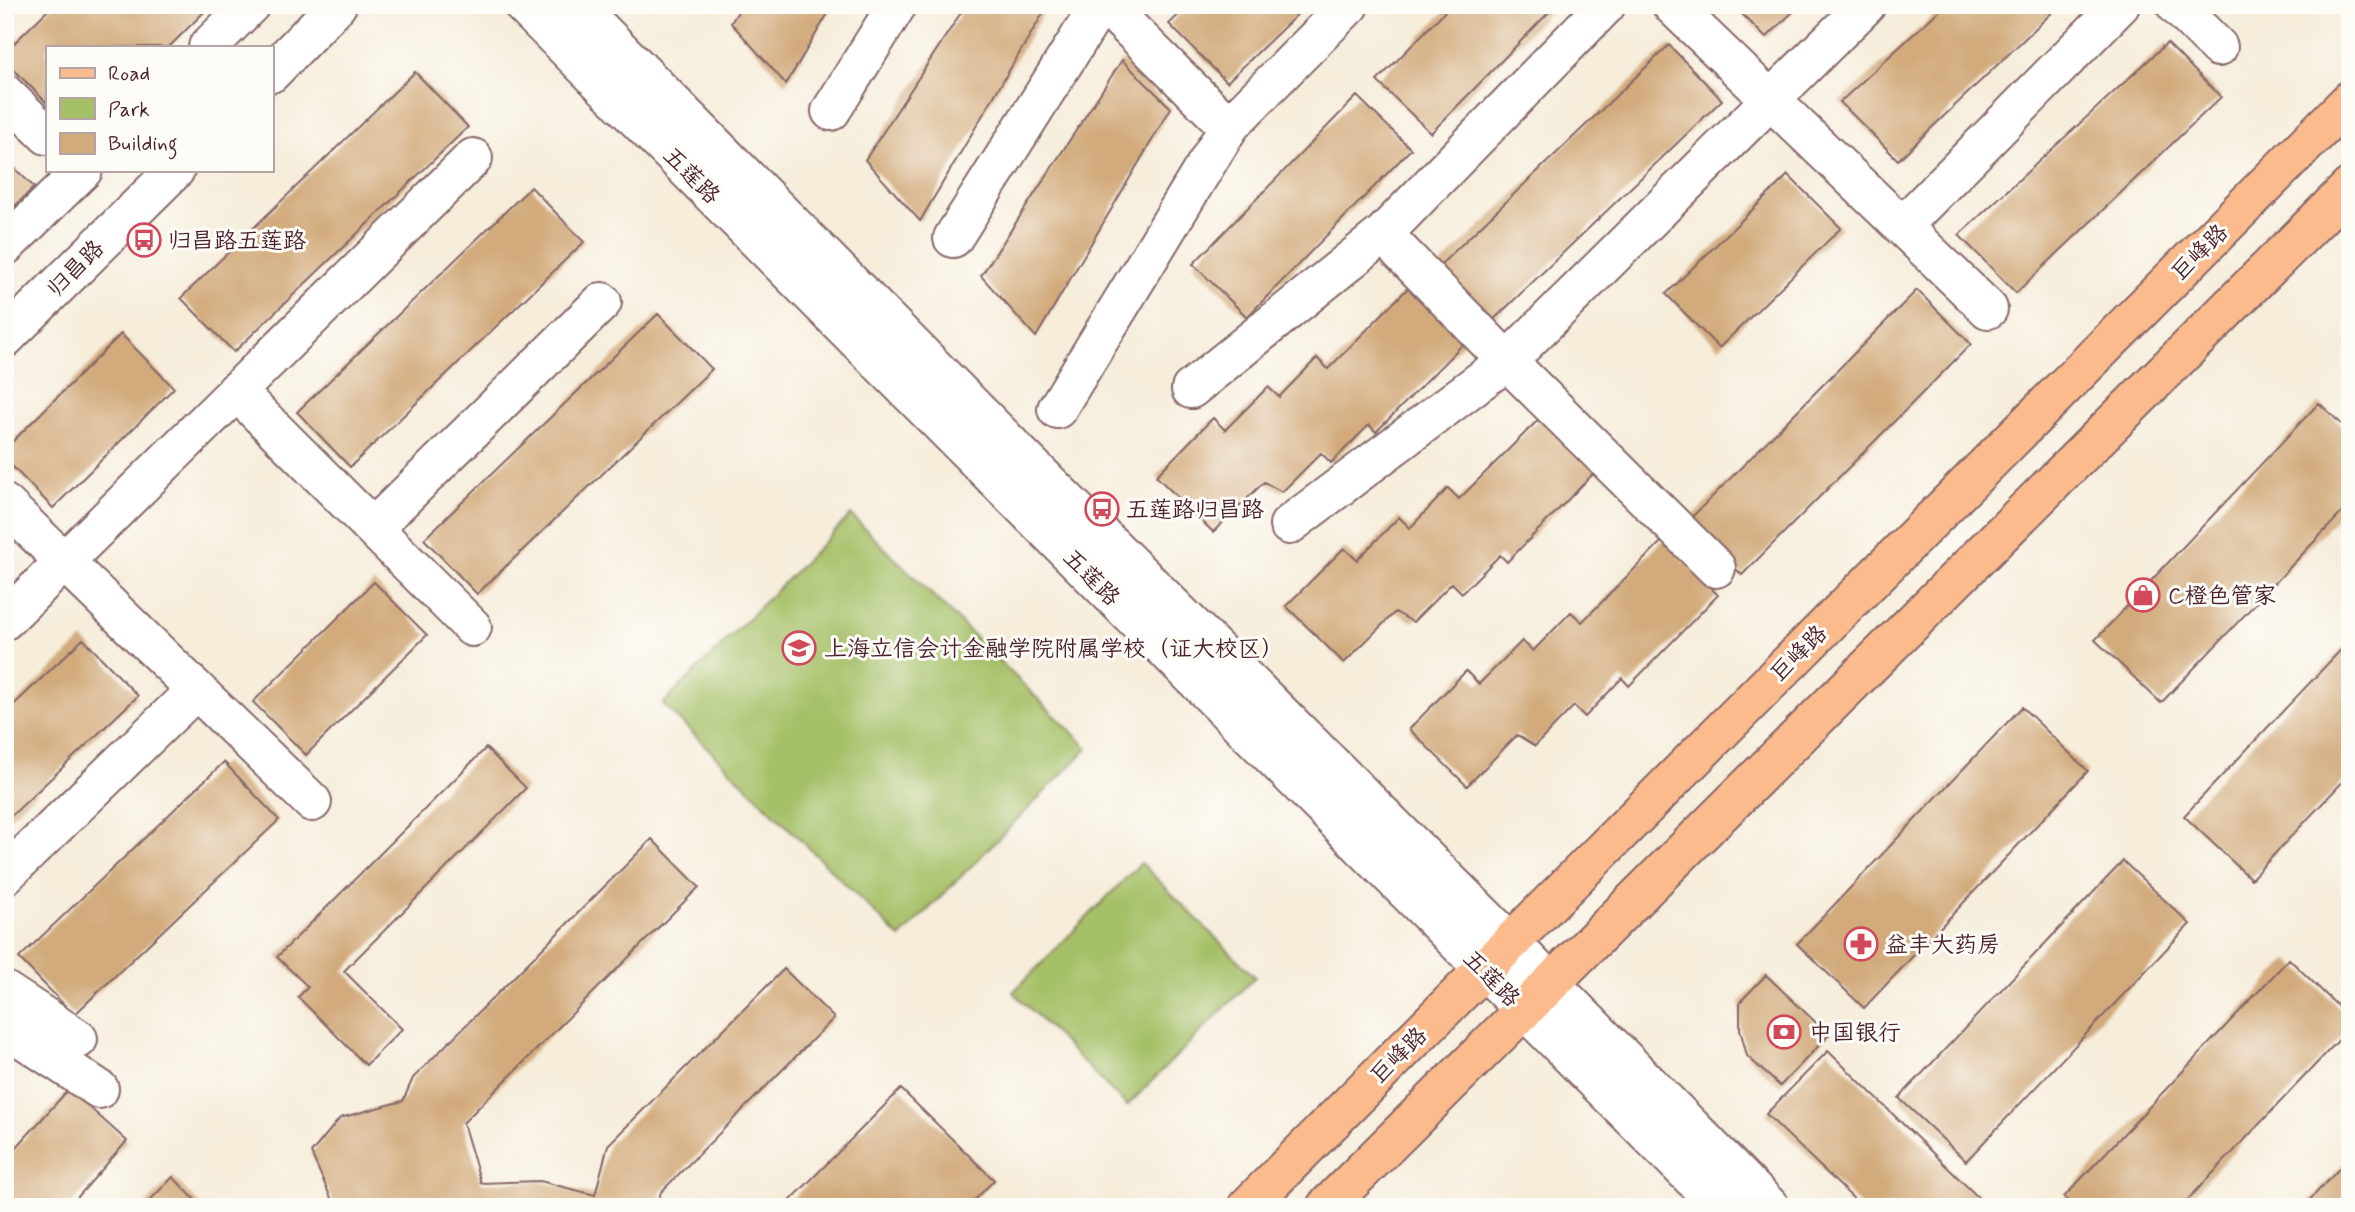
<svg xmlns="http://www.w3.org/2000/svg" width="2355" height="1212" font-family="Mynerve,'LXGW WenKai TC',sans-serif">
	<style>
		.green { fill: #a6c067; stroke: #787049; stroke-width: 2 }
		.building { fill: #d2aa7c }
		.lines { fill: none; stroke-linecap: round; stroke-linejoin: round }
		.minor-casing { stroke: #866768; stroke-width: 42 }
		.major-casing { stroke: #866768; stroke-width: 42 }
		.minor { stroke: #fff; stroke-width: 38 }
		.major { stroke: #fbbb8d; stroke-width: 38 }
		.labels { text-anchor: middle; stroke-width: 6; stroke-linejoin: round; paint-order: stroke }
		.street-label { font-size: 23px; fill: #4a1f2b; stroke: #fdfcf7 }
		.poi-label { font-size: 23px; fill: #4a1f2b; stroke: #fdfcf7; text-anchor: start }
	</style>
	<rect width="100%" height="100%" fill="#fdfcf7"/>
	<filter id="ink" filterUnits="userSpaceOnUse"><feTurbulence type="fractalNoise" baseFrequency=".0143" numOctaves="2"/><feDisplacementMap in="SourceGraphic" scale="14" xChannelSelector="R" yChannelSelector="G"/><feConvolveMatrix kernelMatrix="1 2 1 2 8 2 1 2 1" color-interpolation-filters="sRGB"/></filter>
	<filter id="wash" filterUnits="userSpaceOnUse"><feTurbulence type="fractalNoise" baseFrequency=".00686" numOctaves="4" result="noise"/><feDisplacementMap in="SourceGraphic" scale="28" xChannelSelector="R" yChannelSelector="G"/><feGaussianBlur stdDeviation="1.57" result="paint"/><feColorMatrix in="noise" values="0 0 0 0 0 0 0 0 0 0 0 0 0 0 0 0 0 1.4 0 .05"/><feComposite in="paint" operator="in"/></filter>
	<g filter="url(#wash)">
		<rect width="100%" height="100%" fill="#f6edda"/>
		<path class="green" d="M851 515 1088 748 900 938 663 704Z
			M1141 863 1255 977 1127 1106 1013 992Z"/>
		<g id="blocks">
			<path class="building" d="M53 5H211L169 47H47V103L5 61V52Z
				M742 5H833L786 84 731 23Z
				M966 5H1048L920 221 865 160Z
				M1189 5H1307L1227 82 1169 24Z
				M1451 5H1556L1431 133 1377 81Z
				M1733 5H1800L1766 38Z
				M1945 5H2060L1898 160 1840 102Z
				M2167 43 2221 97 2016 293 1959 235Z
				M1669 45 1722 100 1488 325 1435 270Z
				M1122 60 1171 108 1036 337 981 276Z
				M415 72 468 127 234 352 181 298Z
				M1357 96 1411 149 1247 317 1193 264Z
				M5 159 34 187 5 216Z
				M1788 175 1841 228 1719 348 1666 294Z
				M531 187 584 242 350 467 297 412Z
				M1409 287 1465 342 1376 432 1369 425 1331 463 1321 453 1282 492 1264 482 1213 532 1156 476 1213 418 1225 430 1268 387 1279 397 1317 358 1328 369Z
				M1917 290 1971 344 1742 575 1688 521Z
				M658 314 712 369 477 594 424 539Z
				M121 334 174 388 53 508 5 459V449Z
				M2319 403 2350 432V504L2161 703 2095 640Z
				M1541 417 1596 471 1507 562 1500 555 1462 593 1452 583 1413 622 1395 612 1344 663 1286 606 1344 548 1357 560 1399 517 1410 528 1448 488 1459 499Z
				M1663 540 1718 595 1629 686 1622 678 1585 717 1574 706 1535 746 1517 735 1467 786 1409 729 1466 671 1479 684 1522 641 1533 651 1571 612 1582 622Z
				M374 582 427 635 306 755 253 702Z
				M83 639 138 696 5 822V713Z
				M2350 640V774L2251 879 2184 816Z
				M2022 707 2088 771 1864 1008 1797 944Z
				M486 748 526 788 344 971 402 1029 366 1065 298 997 308 987 277 957Z
				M224 762 279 820 74 1015 19 958Z
				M652 839 699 887 463 1123 481 1183 540 1181 595 1195 608 1145 784 969 834 1018 661 1192 656 1207H335L311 1153 340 1118 403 1101 413 1078Z
				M2123 861 2190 924 1966 1161 1899 1098Z
				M2289 959 2350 1018V1028L2181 1207H2075L2064 1197Z
				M1766 975 1829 1035 1780 1086 1747 1056 1740 1029V1002Z
				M1828 1051 1983 1202 1979 1207H1862L1766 1114Z
				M69 1089 127 1141 69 1207H5V1160Z
				M901 1089 994 1180 968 1207H784Z
				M2350 1157V1207H2303Z
				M173 1177 202 1207H143Z"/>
		</g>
	</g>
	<g filter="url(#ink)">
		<use href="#blocks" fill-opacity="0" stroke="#866768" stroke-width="2"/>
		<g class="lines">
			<defs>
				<path id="minor" d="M523 5 1721 1207
					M576 5 1016 450 1510 942 1770 1207
					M1106 5 1229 127
					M1672 5 1988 309
					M2176 5 2218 47
					M208 47 250 5
					M271 73 337 5
					M5 94 47 135
					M831 111 897 5
					M1902 226 2120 5
					M1383 234 1507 361 1716 568
					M953 238 1100 5
					M5 246 83 170
					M5 338 175 170
					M1191 389 1383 234 1606 5
					M236 391 472 627
					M1057 409 1230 125 1349 5
					M5 504 312 802
					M1289 525 1507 361 1866 5
					M373 528 602 302
					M5 620 473 158
					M5 875 196 690
					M5 991 78 1039
					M5 1027 99 1089"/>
				<path id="major" d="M1247 1207 2350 100
					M1326 1207 2350 187"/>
			</defs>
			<use href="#minor" class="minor-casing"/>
			<use href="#major" class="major-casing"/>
			<use href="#minor" class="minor"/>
			<use href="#major" class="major"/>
		</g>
	</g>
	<defs>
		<symbol id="bus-ring" viewBox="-11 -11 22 22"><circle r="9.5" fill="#fdfcf7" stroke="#d1495b" stroke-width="1.5"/><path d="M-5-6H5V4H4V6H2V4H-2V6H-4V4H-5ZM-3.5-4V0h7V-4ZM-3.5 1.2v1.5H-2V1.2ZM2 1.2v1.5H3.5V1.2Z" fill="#d1495b"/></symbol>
		<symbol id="shop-ring" viewBox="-11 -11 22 22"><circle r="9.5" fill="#fdfcf7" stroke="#d1495b" stroke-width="1.5"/><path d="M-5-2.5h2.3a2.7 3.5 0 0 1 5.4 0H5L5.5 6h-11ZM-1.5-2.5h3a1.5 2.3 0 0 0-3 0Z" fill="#d1495b"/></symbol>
		<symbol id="school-ring" viewBox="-11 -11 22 22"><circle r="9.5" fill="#fdfcf7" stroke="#d1495b" stroke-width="1.5"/><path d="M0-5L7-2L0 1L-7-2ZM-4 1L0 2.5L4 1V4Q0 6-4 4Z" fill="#d1495b"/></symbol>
		<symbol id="pharmacy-ring" viewBox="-11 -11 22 22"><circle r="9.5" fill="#fdfcf7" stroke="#d1495b" stroke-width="1.5"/><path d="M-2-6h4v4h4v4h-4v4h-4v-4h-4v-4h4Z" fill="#d1495b"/></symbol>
		<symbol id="bank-ring" viewBox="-11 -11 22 22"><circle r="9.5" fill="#fdfcf7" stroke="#d1495b" stroke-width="1.5"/><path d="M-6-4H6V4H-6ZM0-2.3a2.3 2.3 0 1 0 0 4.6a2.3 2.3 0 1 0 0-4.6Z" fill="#d1495b"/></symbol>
	</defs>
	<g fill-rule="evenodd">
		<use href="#bus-ring" x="125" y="221" width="38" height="38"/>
		<use href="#bus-ring" x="1083" y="490" width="38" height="38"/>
		<use href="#shop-ring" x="2124" y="576" width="38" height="38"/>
		<use href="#school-ring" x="780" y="629" width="38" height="38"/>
		<use href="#pharmacy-ring" x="1842" y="925" width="38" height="38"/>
		<use href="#bank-ring" x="1765" y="1013" width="38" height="38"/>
	</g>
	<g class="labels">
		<g class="street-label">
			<text transform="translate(692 175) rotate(45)" y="8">五莲路</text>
			<text transform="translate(2199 252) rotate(-45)" y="8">巨峰路</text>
			<text transform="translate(75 268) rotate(-45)" y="8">归昌路</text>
			<text transform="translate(1092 577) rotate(45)" y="8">五莲路</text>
			<text transform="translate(1798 653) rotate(-45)" y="8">巨峰路</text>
			<text transform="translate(1492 978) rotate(45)" y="8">五莲路</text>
			<text transform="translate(1398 1055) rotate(-45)" y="8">巨峰路</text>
		</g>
		<g class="poi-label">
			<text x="168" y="248">归昌路五莲路</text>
			<text x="1126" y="517">五莲路归昌路</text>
			<text x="2168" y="603">C橙色管家</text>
			<text x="824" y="656">上海立信会计金融学院附属学校（证大校区）</text>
			<text x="1885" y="952">益丰大药房</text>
			<text x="1809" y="1040">中国银行</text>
		</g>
	</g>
	<rect width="2355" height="1212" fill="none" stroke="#fdfcf7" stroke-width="28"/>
	<rect x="46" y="46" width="228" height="126" fill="#fdfcf7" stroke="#b5a4a5" stroke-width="2"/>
	<rect x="60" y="68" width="35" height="10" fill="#fbbb8d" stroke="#b5a4a5" stroke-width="2"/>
	<text x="108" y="80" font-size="21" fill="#4a1f2b">Road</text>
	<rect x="60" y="98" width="35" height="21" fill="#a6c067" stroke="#b5a4a5" stroke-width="2"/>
	<text x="108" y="116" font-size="21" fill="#4a1f2b">Park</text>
	<rect x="60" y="133" width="35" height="21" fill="#d2aa7c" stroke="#b5a4a5" stroke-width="2"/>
	<text x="108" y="150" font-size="21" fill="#4a1f2b">Building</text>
</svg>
